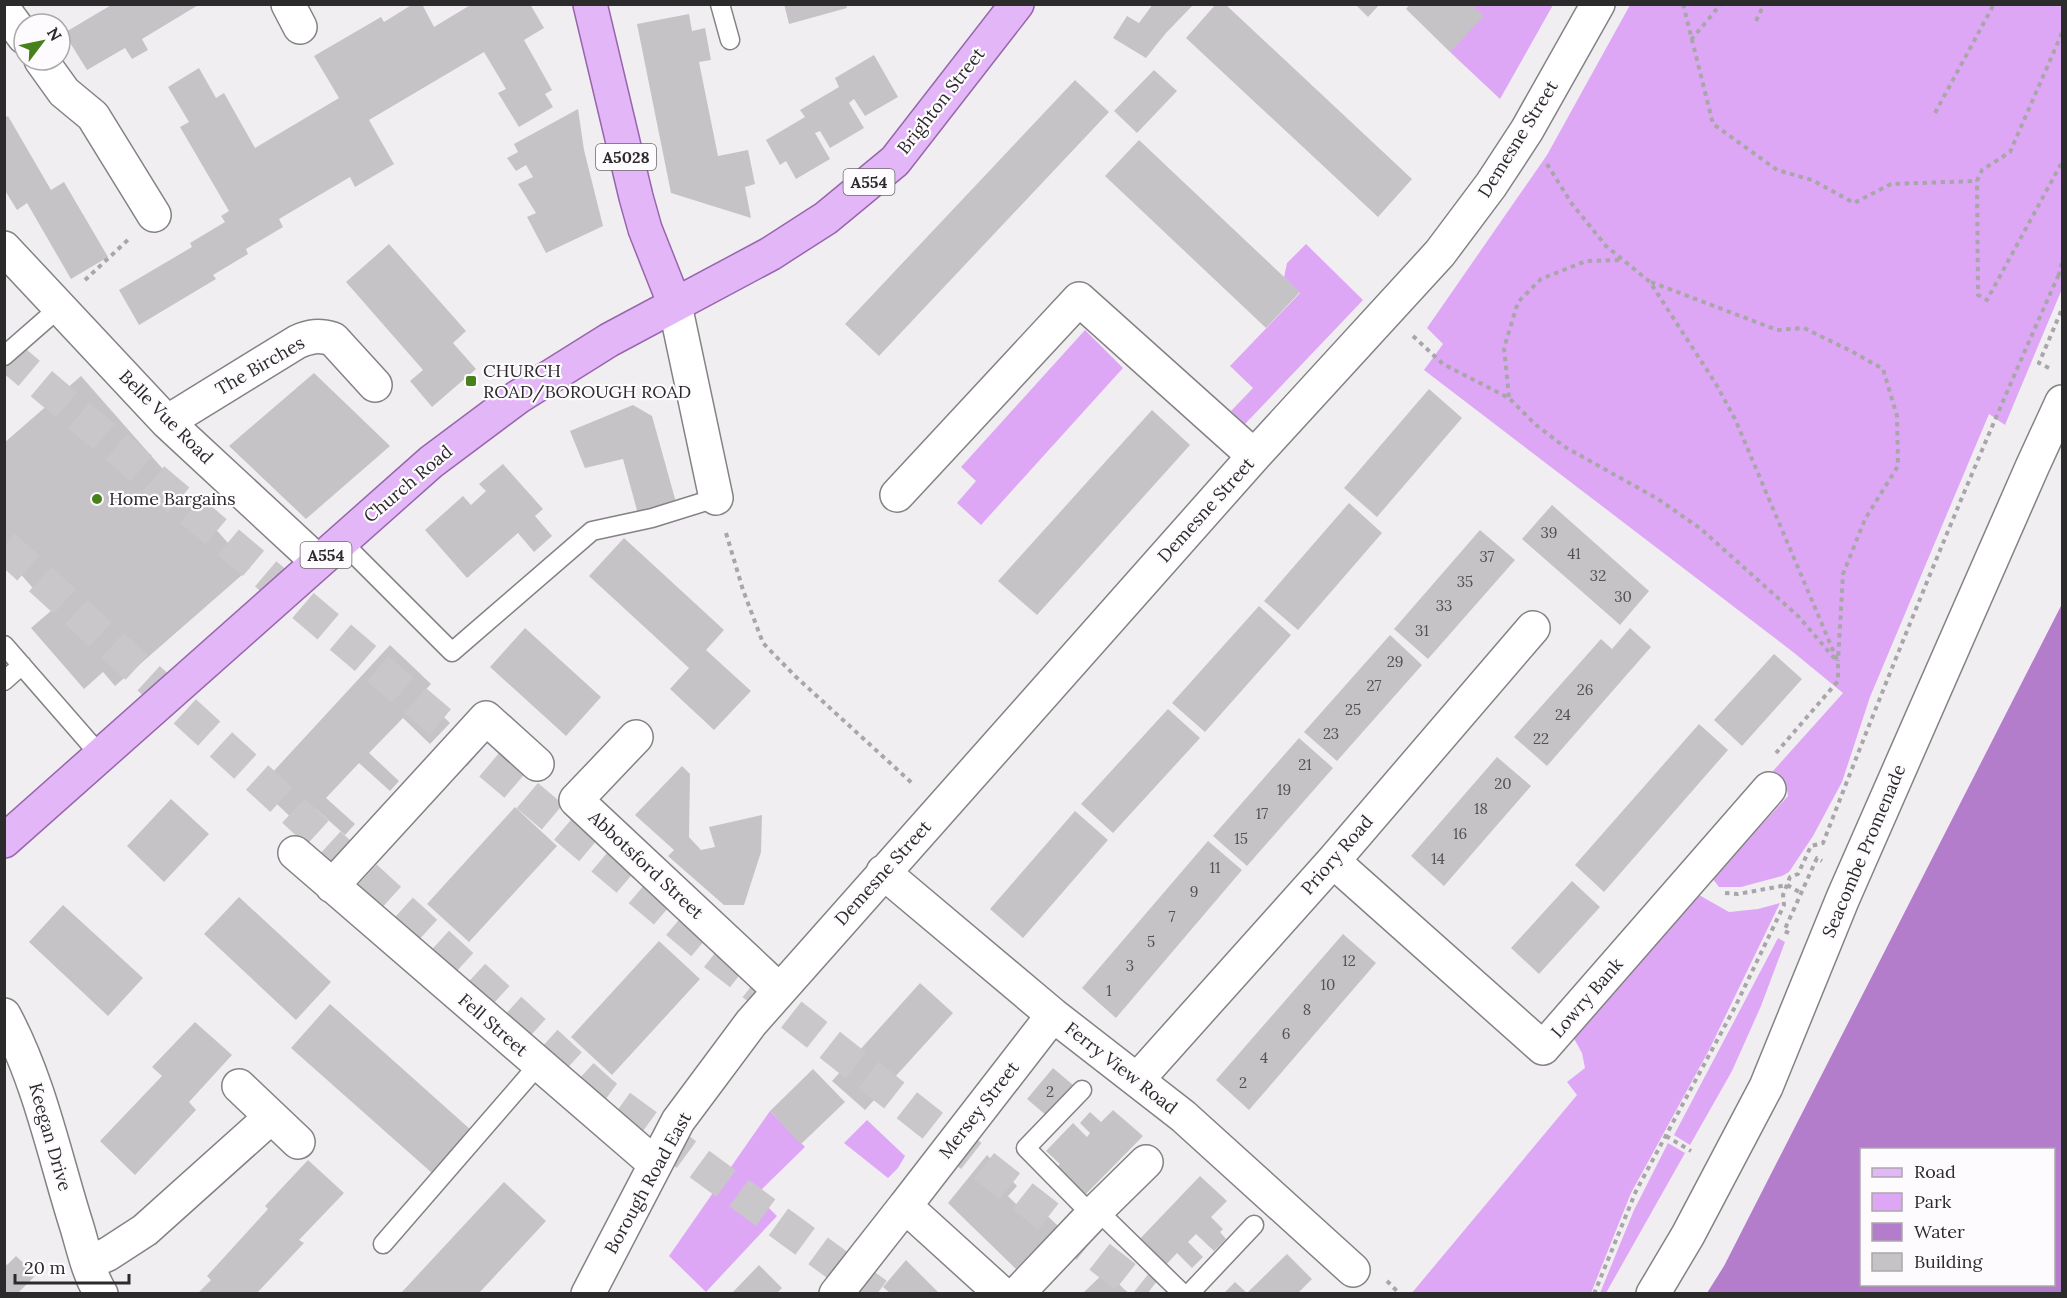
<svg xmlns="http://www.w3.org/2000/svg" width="2067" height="1298" font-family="Lora,serif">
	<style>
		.green { fill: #dea7f6 }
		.water { fill: #b37dcb; fill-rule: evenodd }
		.building { fill: #c6c3c7 }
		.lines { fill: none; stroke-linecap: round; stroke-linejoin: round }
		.highway-tunnel { stroke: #cac7ca; stroke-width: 33; stroke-dasharray: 33 16; stroke-linecap: butt }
		.lane-casing { stroke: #848285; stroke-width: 21 }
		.street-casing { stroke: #848285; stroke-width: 36 }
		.primary-casing { stroke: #9766ac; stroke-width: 36 }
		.path { stroke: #a8a6a9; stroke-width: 4; stroke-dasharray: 4.5 4.5; stroke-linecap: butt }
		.lane { stroke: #fff; stroke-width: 18 }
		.street { stroke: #fff; stroke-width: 33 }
		.primary { stroke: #e3b6f7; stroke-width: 33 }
		.poi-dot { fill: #47811c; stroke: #fefbff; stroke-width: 2 }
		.labels { text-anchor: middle; stroke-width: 4.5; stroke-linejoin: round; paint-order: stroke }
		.number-label { font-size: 15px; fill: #525153 }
		.shield { fill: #fefbff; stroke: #6b696b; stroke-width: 1.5 }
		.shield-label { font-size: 16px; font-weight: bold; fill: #2c2b2c }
		.street-label { font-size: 18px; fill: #2c2b2c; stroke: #fefbff }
		.poi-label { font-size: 18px; fill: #2c2b2c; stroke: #fefbff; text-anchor: start }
	</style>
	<rect width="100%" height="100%" fill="#f1eef2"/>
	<path class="green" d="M1471 5H1553L1500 99 1450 52Z
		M1630 5H2062V289L2005 425 1989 414 1870 697 1842 782 1813 836 1789 872 1782 876 1741 887H1719L1712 878 1788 796 1786 784 1773 771 1843 693 1793 652 1424 370 1443 344 1427 328 1547 155Z
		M1306 244 1363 300 1245 424 1231 411 1253 388 1230 366 1300 293 1284 277 1287 263Z
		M1085 330 1123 368 981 525 957 503 976 481 961 467Z
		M1699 895 1729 912 1758 909 1780 903 1709 1050 1631 1193 1591 1293 1411 1294 1577 1095 1567 1082 1585 1068 1582 1053 1572 1035Z
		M1778 938 1785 942 1761 1006 1732 1071 1690 1145 1674 1135Z
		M770 1111 805 1147 756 1195 777 1216 706 1292 669 1256Z
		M867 1120 905 1156 898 1168 888 1178 844 1143Z
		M1668 1143 1685 1153 1606 1293H1600L1634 1210Z"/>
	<path class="water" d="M2062 604V1293H1707L1724 1266ZM1862 1150H2054V1284H1862Z"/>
	<path class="building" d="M113 4H200L142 39 148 50 132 59 125 48 87 70 64 33Z
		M413 4H422L434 27 472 4H530L544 28 524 40 552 90 545 94 553 107 519 127 498 93 506 89 484 52 369 120 394 164 355 187 350 177 279 219 283 227 246 249 248 254 213 275 216 279 139 325 119 290 192 247 190 243 225 222 221 216 229 211 180 127 189 122 168 87 199 68 216 98 224 93 255 148 339 98 314 56 381 17 384 22Z
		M784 4H846L847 8 789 24Z
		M1153 4H1194L1166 33 1146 58 1113 38 1127 16 1139 23Z
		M1216 4H1225L1412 179 1378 217 1186 38Z
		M1355 4H1380L1368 17Z
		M1410 4H1471L1484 16 1450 52 1406 9Z
		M689 14 692 31 705 28 711 60 699 62 718 156 748 150 755 184 745 187 751 218 671 193 637 24Z
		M874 55 898 97 865 116 854 99 849 103 864 128 830 148 820 131 815 133 830 159 796 179 786 161 780 165 766 140 805 117 800 110 839 87 835 78Z
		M1154 70 1177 91 1137 133 1114 111Z
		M1075 80 1109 112 879 356 845 324Z
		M578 109 584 150 603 226 546 253 527 217 536 213 518 184 533 177 526 165 516 171 507 158 518 152 514 144Z
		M8 116 51 190 64 182 108 257 71 279 27 203 17 210 4 189V118Z
		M1139 140 1300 292 1266 328 1105 176Z
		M389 244 466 331 453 343 476 369 432 407 410 381 423 370 346 282Z
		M314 373 390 446 306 519 229 446Z
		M81 376 250 568 115 686 103 672 84 689 31 628 52 610 4 555V443Z
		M1429 389 1462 418 1377 517 1344 488Z
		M633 405 652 416 677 506 638 514 623 459 585 468 570 431Z
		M1152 410 1190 445 1037 615 998 581Z
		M503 464 543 509 535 516 552 536 534 552 518 533 467 578 425 530 463 496 471 505 486 491 479 484Z
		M1349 503 1382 533 1298 630 1264 601Z
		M1552 505 1649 591 1620 625 1522 539Z
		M1480 530 1515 560 1428 659 1394 629Z
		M624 538 724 630 706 650 751 691 714 730 670 689 689 668 589 576Z
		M1259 606 1291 635 1205 732 1172 703Z
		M525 628 601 697 566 736 490 667Z
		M1630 628 1651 647 1547 766 1514 737 1601 639 1612 649Z
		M1390 635 1422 665 1337 761 1304 732Z
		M390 645 431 684 421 695 450 723 430 744 403 718 369 753 399 781 390 791 359 763 326 798 355 824 345 835 316 809 300 826 259 787Z
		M1774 654 1802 679 1742 746 1714 720Z
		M1168 709 1200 738 1113 833 1081 804Z
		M1699 724 1728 750 1604 892 1575 865Z
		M1299 738 1333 768 1247 866 1213 836Z
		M1497 757 1531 786 1444 886 1411 856Z
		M682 766 690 774 689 837 701 850 715 847 709 827 762 815 761 852 744 905H724L668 856 674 850 635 815Z
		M171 799 209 834 164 882 127 846Z
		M515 807 557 846 469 942 427 904Z
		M1075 811 1108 840 1023 938 990 909Z
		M1208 841 1242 870 1116 1018 1082 988Z
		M1572 881 1600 907 1539 974 1511 948Z
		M239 897 331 982 296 1020 204 934Z
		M63 905 143 978 108 1016 29 942Z
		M1343 934 1376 963 1249 1110 1216 1080Z
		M659 941 700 979 612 1075 571 1037Z
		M920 983 953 1013 865 1110 832 1081Z
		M330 1004 471 1130 432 1173 291 1048Z
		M195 1022 232 1055 189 1102 196 1110 135 1175 100 1141 162 1076 152 1067Z
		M1053 1068 1073 1085 1047 1116 1027 1099Z
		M813 1069 845 1102 801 1144 770 1111Z
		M1113 1110 1143 1136 1085 1195 1056 1168 1060 1164 1046 1151 1073 1123 1087 1137 1090 1133 1080 1123 1090 1112 1101 1122Z
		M987 1155 1017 1186 1008 1196 1015 1203 1022 1209 1031 1200 1058 1226 1016 1269 948 1203Z
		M308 1160 344 1193 299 1240 304 1243 257 1293H198L211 1280 207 1276 268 1209 265 1206Z
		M1200 1176 1227 1201 1211 1217 1223 1229 1220 1232 1226 1239 1214 1251 1196 1234 1188 1242 1203 1257 1192 1268 1177 1253 1162 1269 1135 1244Z
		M504 1182 546 1221 480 1292 478 1293H401Z
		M1287 1254 1312 1279 1298 1293H1247Z
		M16 1256 36 1275 18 1293H4V1262L7 1265Z
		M906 1260 939 1293H890L883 1287Z
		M759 1265 782 1288 777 1293H732Z
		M1106 1271 1125 1290 1129 1293H1083Z
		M1235 1282 1247 1293 1225 1292Z"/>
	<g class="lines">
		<path class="highway-tunnel" d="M4 352 713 953 1147 1294
			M4 546 601 1092 877 1294"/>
		<defs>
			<path id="lane" d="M720 4 730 40
				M4 356 60 307
				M341 541 452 652 592 531 652 518 716 498
				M4 645 100 755
				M4 681 22 665
				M1082 1090 1026 1148 1092 1215
				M1097 1210 1183 1294
				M383 1244 539 1064
				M1189 1294 1254 1225"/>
			<path id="street" d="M288 4 300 27
				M4 10 24 37
				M41 60 64 92 93 116 154 215
				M4 248 167 422 318 562
				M675 305 716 498
				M167 422 297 342C310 336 319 335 333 339L375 385
				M897 495 1079 299 1254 456
				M636 737 576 800 779 990
				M295 853 655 1164
				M1333 861 1543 1048 1769 789
				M883 872 1053 1015 1183 1116 1353 1270
				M332 886 486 718 537 764
				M4 1015C39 1080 54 1154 76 1224 83 1246 88 1273 101 1294
				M1137 1080 1333 861 1533 628
				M239 1086 298 1142
				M905 1206 1053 1015
				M88 1263 108 1254 145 1230 271 1117
				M588 1294 678 1121 751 1023 1254 456 1440 253 1491 185 1527 130 1598 4
				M836 1294 905 1206 1002 1294
				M1017 1294 1092 1215 1146 1162
				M1653 1294 1688 1235 1766 1087 1843 898 2033 465 2062 402"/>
			<path id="primary" d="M590 4 636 197 645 229 675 305
				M4 841 431 462 518 397 609 340 770 254 826 218 895 161 1017 4"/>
		</defs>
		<use href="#lane" class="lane-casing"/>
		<use href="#street" class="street-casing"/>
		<use href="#primary" class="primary-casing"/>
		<path class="path" d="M1683 4 1713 124 1777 170 1812 180 1854 203 1891 184 1977 181
			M1756 21 1764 4
			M2062 33 2010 152 1982 170 1977 181 1978 295 1987 300 2062 162
			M1691 40 1721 4
			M1935 113 1994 4
			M1547 164 1572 204 1606 246 1650 282 1716 384 1735 419 1838 662V681L1776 753
			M2062 263 2059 274 2062 275
			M85 280 130 238
			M1651 282 1777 330 1804 328 1851 351 1883 369 1897 416 1898 466 1865 519 1843 574 1838 661
			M1413 336 1443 364 1509 398 1536 425 1565 447 1658 499 1701 529 1799 617 1835 659
			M2049 368 2039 363 2062 309
			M1509 397 1504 348 1518 302 1541 279 1586 261 1622 260
			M726 533 743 590 763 643 795 676 913 784
			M1725 893 1738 894 1787 885 1801 893
			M1789 933 1784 931 1817 858 1822 861
			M1666 1136 1691 1151
			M1387 1281 1400 1294
			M1594 1294 1636 1191 1735 1007 1784 905 1783 895 1790 877 1798 874 1811 846 1823 843C1897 652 1975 461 2059 274"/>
		<use href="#lane" class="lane"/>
		<use href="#street" class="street"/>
		<use href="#primary" class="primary"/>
	</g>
	<g class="poi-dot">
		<rect x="465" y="375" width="12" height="12" rx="3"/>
		<circle cx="97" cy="499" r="6"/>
	</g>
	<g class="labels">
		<g class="number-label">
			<text x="1549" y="538">39</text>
			<text x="1574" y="559">41</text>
			<text x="1487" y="562">37</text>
			<text x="1598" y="581">32</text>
			<text x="1465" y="587">35</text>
			<text x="1623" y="602">30</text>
			<text x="1444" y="611">33</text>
			<text x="1422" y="636">31</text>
			<text x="1395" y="667">29</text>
			<text x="1374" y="691">27</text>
			<text x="1585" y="695">26</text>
			<text x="1353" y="715">25</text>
			<text x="1563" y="720">24</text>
			<text x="1331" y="739">23</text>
			<text x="1541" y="744">22</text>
			<text x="1305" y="770">21</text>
			<text x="1503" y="789">20</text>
			<text x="1284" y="795">19</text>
			<text x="1481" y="814">18</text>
			<text x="1262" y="819">17</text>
			<text x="1460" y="839">16</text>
			<text x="1241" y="844">15</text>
			<text x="1438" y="864">14</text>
			<text x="1215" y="873">11</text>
			<text x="1194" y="897">9</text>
			<text x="1172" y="922">7</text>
			<text x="1151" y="947">5</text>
			<text x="1349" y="966">12</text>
			<text x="1130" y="971">3</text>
			<text x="1328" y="990">10</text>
			<text x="1109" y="996">1</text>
			<text x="1307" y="1015">8</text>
			<text x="1286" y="1039">6</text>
			<text x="1264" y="1063">4</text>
			<text x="1243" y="1088">2</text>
			<text x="1050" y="1097">2</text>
		</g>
		<g class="shield">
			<rect x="596" y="144" width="60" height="26" rx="4.5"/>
			<rect x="843.5" y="169" width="51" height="26" rx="4.5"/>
			<rect x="300.5" y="542" width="51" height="26" rx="4.5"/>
		</g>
		<g class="shield-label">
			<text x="626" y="163">A5028</text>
			<text x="869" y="188">A554</text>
			<text x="326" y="561">A554</text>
		</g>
		<g class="street-label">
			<text transform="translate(941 101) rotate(-52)" y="6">Brighton Street</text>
			<text transform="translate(1518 139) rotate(-58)" y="6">Demesne Street</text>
			<text transform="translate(260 366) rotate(-30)" y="6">The Birches</text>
			<text transform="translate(166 417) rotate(45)" y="6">Belle Vue Road</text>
			<text transform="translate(408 484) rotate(-40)" y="6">Church Road</text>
			<text transform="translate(1206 510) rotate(-48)" y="6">Demesne Street</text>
			<text transform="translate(1864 851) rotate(-67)" y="6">Seacombe Promenade</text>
			<text transform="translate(1337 855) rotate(-49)" y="6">Priory Road</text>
			<text transform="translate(646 865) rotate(43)" y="6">Abbotsford Street</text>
			<text transform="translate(883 873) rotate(-48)" y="6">Demesne Street</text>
			<text transform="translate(1587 998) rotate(-49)" y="6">Lowry Bank</text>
			<text transform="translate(493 1025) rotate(41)" y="6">Fell Street</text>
			<text transform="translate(1121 1068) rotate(38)" y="6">Ferry View Road</text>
			<text transform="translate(979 1110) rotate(-52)" y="6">Mersey Street</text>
			<text transform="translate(50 1137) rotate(74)" y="6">Keegan Drive</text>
			<text transform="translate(648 1183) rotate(-61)" y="6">Borough Road East</text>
		</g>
		<g class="poi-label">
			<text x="483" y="377">CHURCH<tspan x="483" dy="21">ROAD/BOROUGH ROAD</tspan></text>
			<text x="109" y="505">Home Bargains</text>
		</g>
	</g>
	<rect width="2067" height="1298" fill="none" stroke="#2c2b2c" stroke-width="12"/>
	<rect x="1860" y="1148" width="195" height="138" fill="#fefbff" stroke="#aaa8ab" stroke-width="1.5"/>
	<rect x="1872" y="1168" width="30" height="9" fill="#e3b6f7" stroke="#aaa8ab" stroke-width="1.5"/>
	<text x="1914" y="1178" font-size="18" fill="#2c2b2c">Road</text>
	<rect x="1872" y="1193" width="30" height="18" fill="#dea7f6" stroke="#aaa8ab" stroke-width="1.5"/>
	<text x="1914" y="1208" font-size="18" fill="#2c2b2c">Park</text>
	<rect x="1872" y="1223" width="30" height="18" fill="#b37dcb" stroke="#aaa8ab" stroke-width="1.5"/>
	<text x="1914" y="1238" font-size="18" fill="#2c2b2c">Water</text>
	<rect x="1872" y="1253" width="30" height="18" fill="#c6c3c7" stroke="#aaa8ab" stroke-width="1.5"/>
	<text x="1914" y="1268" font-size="18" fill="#2c2b2c">Building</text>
	<g transform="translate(42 42) rotate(58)"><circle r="28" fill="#fefbff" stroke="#aaa8ab" stroke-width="1.5"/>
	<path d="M0-4.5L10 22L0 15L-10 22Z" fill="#47811c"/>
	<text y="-9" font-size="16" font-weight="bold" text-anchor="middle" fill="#2c2b2c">N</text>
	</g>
	<path d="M15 1274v9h114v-9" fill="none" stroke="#2c2b2c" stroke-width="3"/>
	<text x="24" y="1274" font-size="18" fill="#2c2b2c" stroke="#fefbff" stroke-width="4.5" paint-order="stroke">20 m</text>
</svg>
